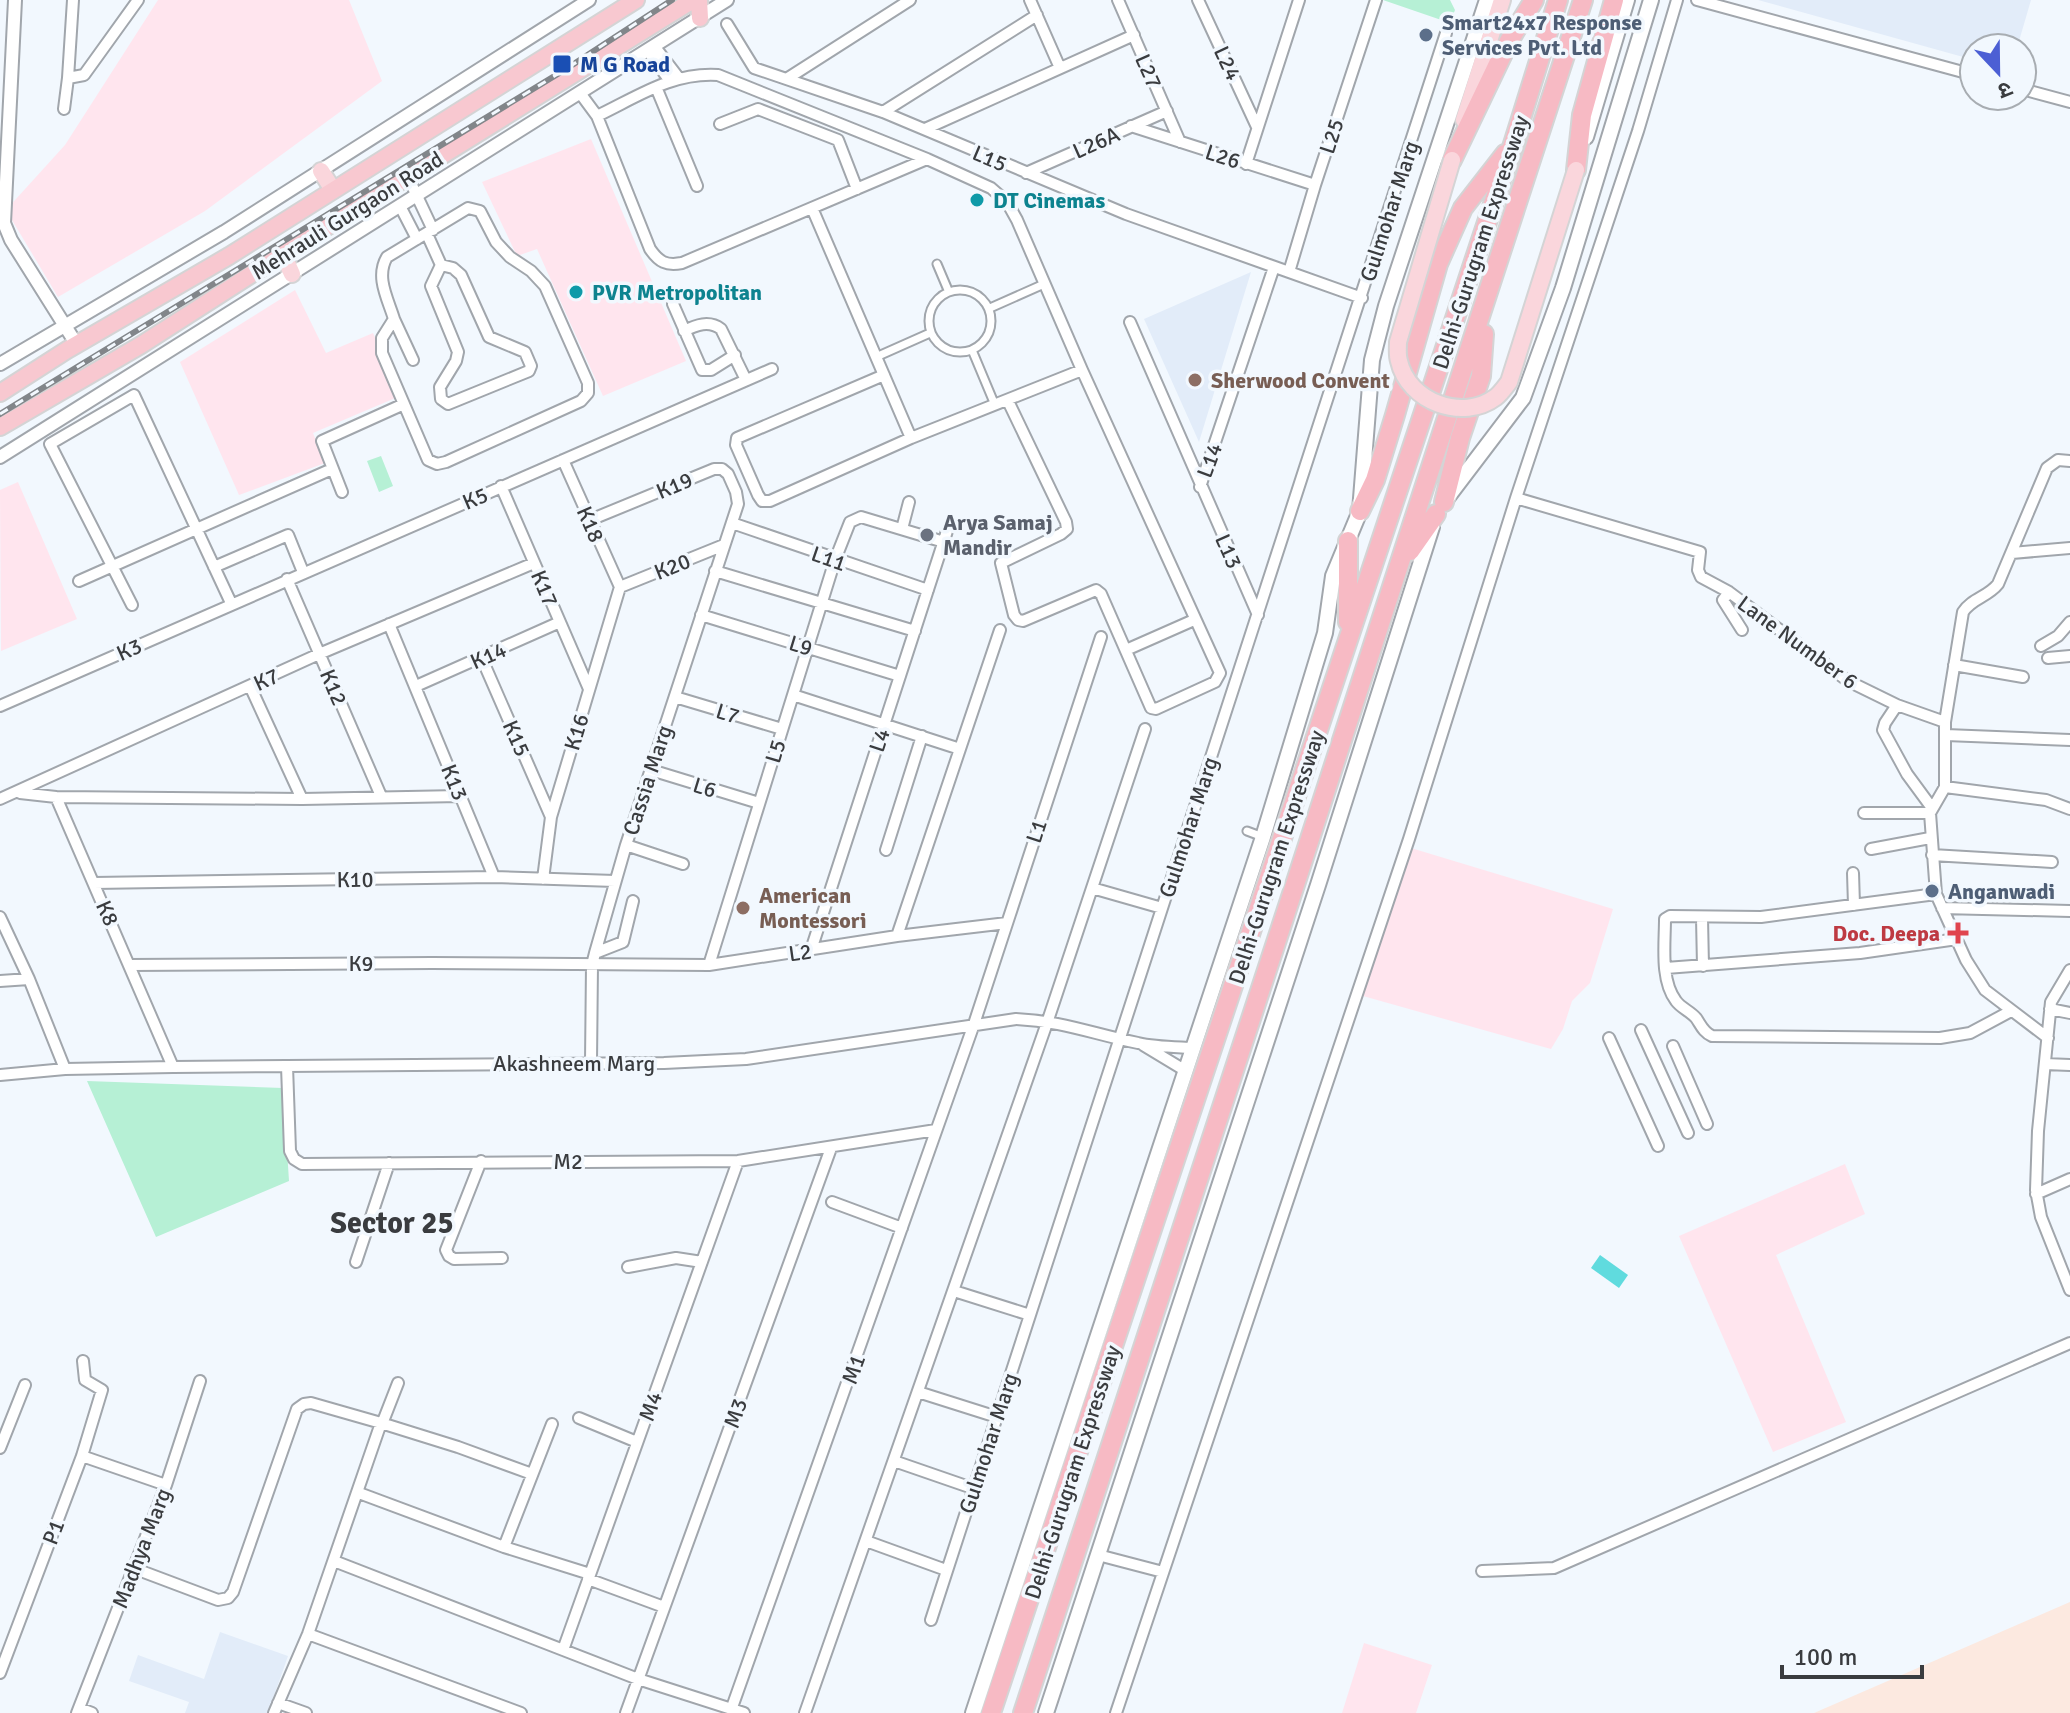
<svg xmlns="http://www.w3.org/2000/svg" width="2070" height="1713" font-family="Signika,'Noto Sans Devanagari',sans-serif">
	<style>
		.commercial { fill: #ffe5ee }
		.industrial { fill: #fce9e0 }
		.built { fill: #e2ecf9 }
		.green { fill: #b6f0d5 }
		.water { fill: #60dbde }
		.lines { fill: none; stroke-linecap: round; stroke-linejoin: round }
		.pedestrian-casing { stroke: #a1a6ac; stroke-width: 11 }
		.minor-casing { stroke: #a1a6ac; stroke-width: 14 }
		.tertiary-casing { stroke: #a1a6ac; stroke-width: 16 }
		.secondary-casing { stroke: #a1a6ac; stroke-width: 18 }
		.primary-casing { stroke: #d4d4d5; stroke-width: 20 }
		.trunk-casing { stroke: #d4d4d5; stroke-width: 20 }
		.motorway-casing { stroke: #d4d4d5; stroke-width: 22 }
		.pedestrian { stroke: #fff; stroke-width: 7 }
		.minor { stroke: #fff; stroke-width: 10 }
		.tertiary { stroke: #fff; stroke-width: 12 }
		.secondary { stroke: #fff; stroke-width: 14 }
		.primary { stroke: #fad6dc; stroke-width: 16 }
		.trunk { stroke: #f8c8d0; stroke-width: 16 }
		.motorway { stroke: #f7bac4; stroke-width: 18 }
		.rail-casing { stroke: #82868a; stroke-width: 6 }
		.rail { stroke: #f2f8fe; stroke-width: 3; stroke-dasharray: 9; stroke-linecap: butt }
		.primary-bridge-casing { stroke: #d4d4d5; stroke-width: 20; stroke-linecap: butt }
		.primary-bridge { stroke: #fad6dc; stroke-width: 16 }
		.service-dot { fill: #5c6f8a; stroke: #f2f8fe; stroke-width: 3 }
		.transit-dot { fill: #1a4fb4; stroke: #f2f8fe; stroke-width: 3 }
		.culture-dot { fill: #0f9aa8; stroke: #f2f8fe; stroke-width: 3 }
		.education-dot { fill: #8d6e63; stroke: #f2f8fe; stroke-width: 3 }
		.worship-dot { fill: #6b7280; stroke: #f2f8fe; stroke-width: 3 }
		.health-dot { fill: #e0444e; stroke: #f2f8fe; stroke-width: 3 }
		.labels { text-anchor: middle; stroke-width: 7; stroke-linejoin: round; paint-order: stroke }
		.service-label { font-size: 22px; font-weight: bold; fill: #4e5e75; stroke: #f2f8fe; text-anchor: start }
		.street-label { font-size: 22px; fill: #3a3c3f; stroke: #f2f8fe }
		.transit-label { font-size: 22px; font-weight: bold; fill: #164399; stroke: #f2f8fe; text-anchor: start }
		.culture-label { font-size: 22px; font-weight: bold; fill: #0d838f; stroke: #f2f8fe; text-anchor: start }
		.education-label { font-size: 22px; font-weight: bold; fill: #785e54; stroke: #f2f8fe; text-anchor: start }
		.worship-label { font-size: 22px; font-weight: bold; fill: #5b616d; stroke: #f2f8fe; text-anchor: start }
		.health-label { font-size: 22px; font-weight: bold; fill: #be3a42; stroke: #f2f8fe; text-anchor: end }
		.district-label { font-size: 30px; font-weight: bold; fill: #3a3c3f; stroke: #f2f8fe }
	</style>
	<rect width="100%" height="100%" fill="#f2f8fe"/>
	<path class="commercial" d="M158 0H349L382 81 205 211 58 297 6 210 65 145Z
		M591 139 686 361 603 396 537 249 517 256 482 182Z
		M295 290 326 353 373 333 400 396 313 433 325 463 239 495 180 362Z
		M18 482 77 619 1 651 0 490Z
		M1411 848 1613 909 1590 983 1572 1001 1563 1029 1551 1049 1363 996Z
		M1845 1164 1865 1214 1776 1255 1846 1422 1773 1452 1679 1236Z
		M1364 1643 1432 1665 1416 1713H1342Z"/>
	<path class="industrial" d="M2070 1602V1713H1814L1867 1690Z"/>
	<path class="built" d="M1758 0H2031L2017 48H1974V60Z
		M1251 272 1199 442 1144 319Z
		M220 1632 288 1656 268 1713H185L189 1702 129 1681 138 1655 204 1679Z"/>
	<path class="green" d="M1383 0H1450L1455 10 1450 23Z
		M381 456 393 486 379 492 367 461Z
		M87 1081 283 1088 289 1181 156 1237Z"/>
	<path class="water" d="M1600 1255 1628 1275 1619 1288 1591 1268Z"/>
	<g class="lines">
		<defs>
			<path id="pedestrian" d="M937 264 948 290
				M929 321a31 31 0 1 1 62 0a31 31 0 1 1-62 0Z
				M990 308 1044 284
				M972 350 995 405
				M876 357 930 333
				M1247 831 1263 837"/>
			<path id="minor" d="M73 0 68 78 84 75 138 0
				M1030 0 1060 68
				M1118 0 1180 142
				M1198 0 1257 127
				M1697 0 1974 75
				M727 24 754 68 883 112 1126 214 1362 298
				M655 47 678 77
				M648 51 670 81
				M788 78 910 0
				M656 87 697 186
				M2022 89 2070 102
				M580 93 597 116 650 249C659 262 666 266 682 263L927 159
				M64 109 68 78
				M883 112 1037 15
				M597 116C637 97 672 72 718 75L927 159 991 188 1007 202 1017 220 1082 370 1220 673 1215 682 1156 709 1151 708 1101 594 1096 590 1023 621 1018 620 1014 615 1001 563 1061 534 1067 529 1066 522 1008 401
				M720 124 758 109 838 140 857 189
				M1131 126 1315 185
				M925 129 1134 35
				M1246 164 1299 0
				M1026 173 1167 111
				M408 177 433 230
				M400 206 417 239
				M468 208 480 211 496 242 510 257 531 271 545 286 588 383V393L581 401 446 462 437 464 428 460 382 353V338L394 319C388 299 375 277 387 257Z
				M812 208 911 438
				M427 234 441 265 453 268 461 275 489 337 525 352 531 366 529 371 448 404 441 399 440 387 456 361 458 352 431 286 441 265
				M1289 272 1315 185 1376 0
				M673 304 702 370H711L735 355
				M394 319 413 360
				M1130 322 1258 615
				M684 331C696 325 709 320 721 329L746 380
				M884 375 737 438 736 445 758 495 762 501H770L911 438 1082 370
				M563 460 620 587
				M501 486 589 689
				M1200 487 1274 267
				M342 492 322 441 404 404
				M1516 498 1700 552 1698 570 1701 577 1729 592 1848 681 1897 705 1945 722
				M590 520 714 469H722L728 474 736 492 738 504 626 845 595 953 592 965 591 1062
				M732 523 928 590
				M902 529 909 502
				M2012 553 2070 548
				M214 567 288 535 303 572
				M715 571 915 631
				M287 579 381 796
				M79 581 332 469
				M620 587 724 545
				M1729 592 1723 600 1742 630
				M132 605 50 444 134 395 231 603
				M701 615 900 676
				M389 624 494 877
				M2041 646 2058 636 2070 622
				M1126 650 1194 620
				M2048 658 2070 656
				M482 659 551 817
				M1954 665 2023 677
				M250 686 302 799
				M416 686 560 622
				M793 695 960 749
				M675 697 782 729
				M1897 705 1885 723 1883 730 1907 774 1932 808
				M0 706 772 369
				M1946 735 2070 740
				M651 770 759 803
				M1945 787 2046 800 2070 809
				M20 793 56 797 173 1067
				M56 797 302 799 460 796
				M0 799 319 654 534 563
				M1864 813H1930
				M626 845 683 864
				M1871 849 1930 838
				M886 850 922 736
				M1932 855 2052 862
				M1853 873 1854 905
				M543 879 551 817 620 587
				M94 883 494 877 615 881
				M1092 888 1162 908
				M1936 894 1761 917 1670 916 1665 919C1665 944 1660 980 1676 1001 1681 1008 1690 1011 1696 1018 1701 1025 1703 1032 1712 1036L1940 1038 1970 1033 2011 1011
				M1942 908 2070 911
				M0 917 29 979 65 1069
				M1702 918 1703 966
				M897 936 1000 630
				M811 950 947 531
				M595 953 623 942 633 901
				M130 965 432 963 709 965 897 936 1007 923
				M709 965 835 560 850 522 861 517 944 542
				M1666 968 1860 953 1957 939
				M2070 970 2051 1002 2038 1131 2036 1190 2041 1217 2070 1290
				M0 981 29 979
				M2050 1009 2070 1013
				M1641 1030 1688 1133
				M1609 1038 1658 1146
				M2048 1038 1985 990 1966 960 1936 894 1930 813 1945 787V722L1963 612C1972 598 1988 597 1998 584L2047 468 2058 460 2070 461
				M1143 1045 1186 1071
				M1673 1046 1707 1124
				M2045 1064 2070 1065
				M287 1066 290 1151 294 1159 302 1164 738 1161 936 1130
				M0 1075 65 1069 173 1067 664 1063 746 1059 1016 1019C1063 1021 1093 1034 1138 1043 1155 1047 1175 1047 1193 1048
				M481 1161 446 1250 449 1256 454 1259 502 1258
				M2036 1194 2070 1179
				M832 1202 902 1228
				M356 1262 389 1163
				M628 1267 676 1258 702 1262
				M954 1291 1030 1315
				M918 1392 997 1417
				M579 1418 637 1442
				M382 1424 398 1383
				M0 1448 25 1385
				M82 1456 166 1485
				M894 1461 975 1489
				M359 1493 504 1547 590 1574
				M866 1541 946 1570
				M504 1547 552 1424
				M1098 1555 1163 1572
				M334 1561 638 1679 744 1713
				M133 1568 218 1600 228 1598 233 1592 297 1409 304 1404 311 1403 381 1423
				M1482 1571 1554 1568 2070 1343
				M588 1579 664 1607
				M931 1620 1446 33
				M308 1634 521 1713
				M563 1650 738 1161
				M0 1673 82 1456 102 1390 85 1380 83 1361
				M278 1703 306 1713
				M79 1708 92 1713
				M77 1713 166 1485 200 1381
				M274 1713 308 1634 381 1423 458 1447 532 1474
				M626 1713 831 1148
				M730 1713 974 1024 1101 637
				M805 1713 1048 1020 1145 729
				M1116 1713 1409 839 1516 498 1638 131 1677 0"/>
			<path id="tertiary" d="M15 0 4 223 11 240 77 345
				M0 364 224 232 589 0
				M0 457 727 0"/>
			<path id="secondary" d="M1586 137 1627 0
				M1447 498 1523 398 1563 288 1651 0
				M973 1713 1263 837 1325 633 1333 576 1360 511 1372 360 1386 306 1487 0
				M1046 1713 1318 885 1432 527"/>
			<path id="primary" d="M1464 120 1502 0
				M321 171 333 190
				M283 254 292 274"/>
			<path id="trunk" d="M699 0 700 18
				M0 393 67 350 229 256 636 0
				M0 427 141 345 283 254 693 0"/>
			<path id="motorway" d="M1452 160 1509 41 1534 0
				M1576 170 1582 115 1614 0
				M1444 502 1460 438 1481 376 1484 334
				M1360 511 1375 480 1395 415 1438 264 1463 208 1505 154
				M1410 551 1436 514
				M1348 622V541
				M991 1713 1514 141 1558 0
				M1023 1713C1210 1142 1399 572 1583 0"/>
		</defs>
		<use href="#pedestrian" class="pedestrian-casing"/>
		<use href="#minor" class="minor-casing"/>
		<use href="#tertiary" class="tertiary-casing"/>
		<use href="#secondary" class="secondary-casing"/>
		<use href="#primary" class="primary-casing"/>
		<use href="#trunk" class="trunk-casing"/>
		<use href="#motorway" class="motorway-casing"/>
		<use href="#pedestrian" class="pedestrian"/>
		<use href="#minor" class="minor"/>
		<use href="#tertiary" class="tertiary"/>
		<use href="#secondary" class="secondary"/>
		<use href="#primary" class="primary"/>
		<use href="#trunk" class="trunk"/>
		<use href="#motorway" class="motorway"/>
		<defs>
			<path id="rail" d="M0 414 566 69 672 0"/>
		</defs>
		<use href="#rail" class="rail-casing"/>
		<use href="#rail" class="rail"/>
		<defs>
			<path id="primary-bridge" d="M1452 160 1398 342C1398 348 1397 355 1399 361 1408 402 1463 422 1496 397 1501 393 1505 387 1509 382L1576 170"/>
		</defs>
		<use href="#primary-bridge" class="primary-bridge-casing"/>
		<use href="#primary-bridge" class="primary-bridge"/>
	</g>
	<g class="service-dot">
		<circle cx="1426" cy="35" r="8"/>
		<circle cx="1932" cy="891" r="8"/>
	</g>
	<rect class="transit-dot" x="552" y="54" width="20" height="20" rx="4"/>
	<g class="culture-dot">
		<circle cx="977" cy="200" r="8"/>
		<circle cx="576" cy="292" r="8"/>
	</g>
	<g class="education-dot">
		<circle cx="1195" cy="380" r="8"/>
		<circle cx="743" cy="908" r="8"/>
	</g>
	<circle class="worship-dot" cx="927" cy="535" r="8"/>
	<path class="health-dot" d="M1954 921h8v8h8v8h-8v8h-8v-8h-8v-8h8z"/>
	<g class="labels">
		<g class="service-label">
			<text x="1442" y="30">Smart24x7 Response<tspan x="1442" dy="25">Services Pvt. Ltd</tspan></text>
			<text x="1948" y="899">Anganwadi</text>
		</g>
		<g class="street-label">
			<text transform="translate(1228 63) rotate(65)" y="8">L24</text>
			<text transform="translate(1149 71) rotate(66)" y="8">L27</text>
			<text transform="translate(1331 136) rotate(-72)" y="8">L25</text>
			<text transform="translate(1096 142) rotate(-24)" y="8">L26A</text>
			<text transform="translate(1223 156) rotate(18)" y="8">L26</text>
			<text transform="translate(990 158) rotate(23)" y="8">L15</text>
			<text transform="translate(1389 211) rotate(-72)" y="8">Gulmohar Marg</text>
			<text transform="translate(347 215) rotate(-32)" y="8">Mehrauli Gurgaon Road</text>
			<text transform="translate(1480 242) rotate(-72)" y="8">Delhi-Gurugram Expressway</text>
			<text transform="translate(1209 460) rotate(-70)" y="8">L14</text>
			<text transform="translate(674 485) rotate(-23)" y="8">K19</text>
			<text transform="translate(475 498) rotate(-23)" y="8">K5</text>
			<text transform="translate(591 524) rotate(66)" y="8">K18</text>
			<text transform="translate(1229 551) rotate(66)" y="8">L13</text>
			<text transform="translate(829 558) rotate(19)" y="8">L11</text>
			<text transform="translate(672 566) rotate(-22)" y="8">K20</text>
			<text transform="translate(545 588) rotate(67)" y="8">K17</text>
			<text transform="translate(1798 642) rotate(36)" y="8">Lane Number 6</text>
			<text transform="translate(801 645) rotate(17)" y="8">L9</text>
			<text transform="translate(129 649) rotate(-24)" y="8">K3</text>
			<text transform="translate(488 655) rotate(-24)" y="8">K14</text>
			<text transform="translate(266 679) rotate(-25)" y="8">K7</text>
			<text transform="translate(334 687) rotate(67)" y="8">K12</text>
			<text transform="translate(728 713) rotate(17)" y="8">L7</text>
			<text transform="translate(576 732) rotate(-73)" y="8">K16</text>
			<text transform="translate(517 738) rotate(66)" y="8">K15</text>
			<text transform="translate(879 740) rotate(-72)" y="8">L4</text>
			<text transform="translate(775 751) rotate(-73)" y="8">L5</text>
			<text transform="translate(647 780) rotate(-72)" y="8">Cassia Marg</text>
			<text transform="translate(455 782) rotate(68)" y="8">K13</text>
			<text transform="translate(705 787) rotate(17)" y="8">L6</text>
			<text transform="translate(1188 827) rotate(-72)" y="8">Gulmohar Marg</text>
			<text transform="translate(1036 831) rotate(-72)" y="8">L1</text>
			<text transform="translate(1276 857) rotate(-72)" y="8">Delhi-Gurugram Expressway</text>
			<text transform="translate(355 879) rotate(-1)" y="8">K10</text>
			<text transform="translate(108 913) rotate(66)" y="8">K8</text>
			<text transform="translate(800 952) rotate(-8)" y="8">L2</text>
			<text x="361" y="971">K9</text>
			<text x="574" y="1071">Akashneem Marg</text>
			<text x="568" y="1169">M2</text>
			<text transform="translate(853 1369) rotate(-70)" y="8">M1</text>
			<text transform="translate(650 1406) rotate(-70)" y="8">M4</text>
			<text transform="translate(735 1413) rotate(-70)" y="8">M3</text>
			<text transform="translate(988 1443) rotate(-72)" y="8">Gulmohar Marg</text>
			<text transform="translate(1072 1472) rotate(-72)" y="8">Delhi-Gurugram Expressway</text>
			<text transform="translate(53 1532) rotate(-69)" y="8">P1</text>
			<text transform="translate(141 1548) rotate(-69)" y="8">Madhya Marg</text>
		</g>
		<g class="transit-label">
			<text x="580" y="72">M G Road</text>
		</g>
		<g class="culture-label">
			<text x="993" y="208">DT Cinemas</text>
			<text x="592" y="300">PVR Metropolitan</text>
		</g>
		<g class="education-label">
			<text x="1211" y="388">Sherwood Convent</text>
			<text x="759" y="903">American<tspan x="759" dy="25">Montessori</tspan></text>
		</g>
		<g class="worship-label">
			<text x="943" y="530">Arya Samaj<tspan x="943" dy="25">Mandir</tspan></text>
		</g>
		<g class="health-label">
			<text x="1940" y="941">Doc. Deepa</text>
		</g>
		<g class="district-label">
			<text x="392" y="1233">Sector 25</text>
		</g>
	</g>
	<g transform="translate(1998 72) rotate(158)"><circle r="38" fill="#f2f8fe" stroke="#a8adb2" stroke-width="2"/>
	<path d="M0-6L14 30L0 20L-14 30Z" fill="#4c5fd4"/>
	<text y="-12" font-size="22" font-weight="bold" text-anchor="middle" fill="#3a3c3f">उ</text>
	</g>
	<path d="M1782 1665v12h140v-12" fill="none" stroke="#3a3c3f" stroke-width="4"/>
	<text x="1794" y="1665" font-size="24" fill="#3a3c3f" stroke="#f2f8fe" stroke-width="6" paint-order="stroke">100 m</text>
</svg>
